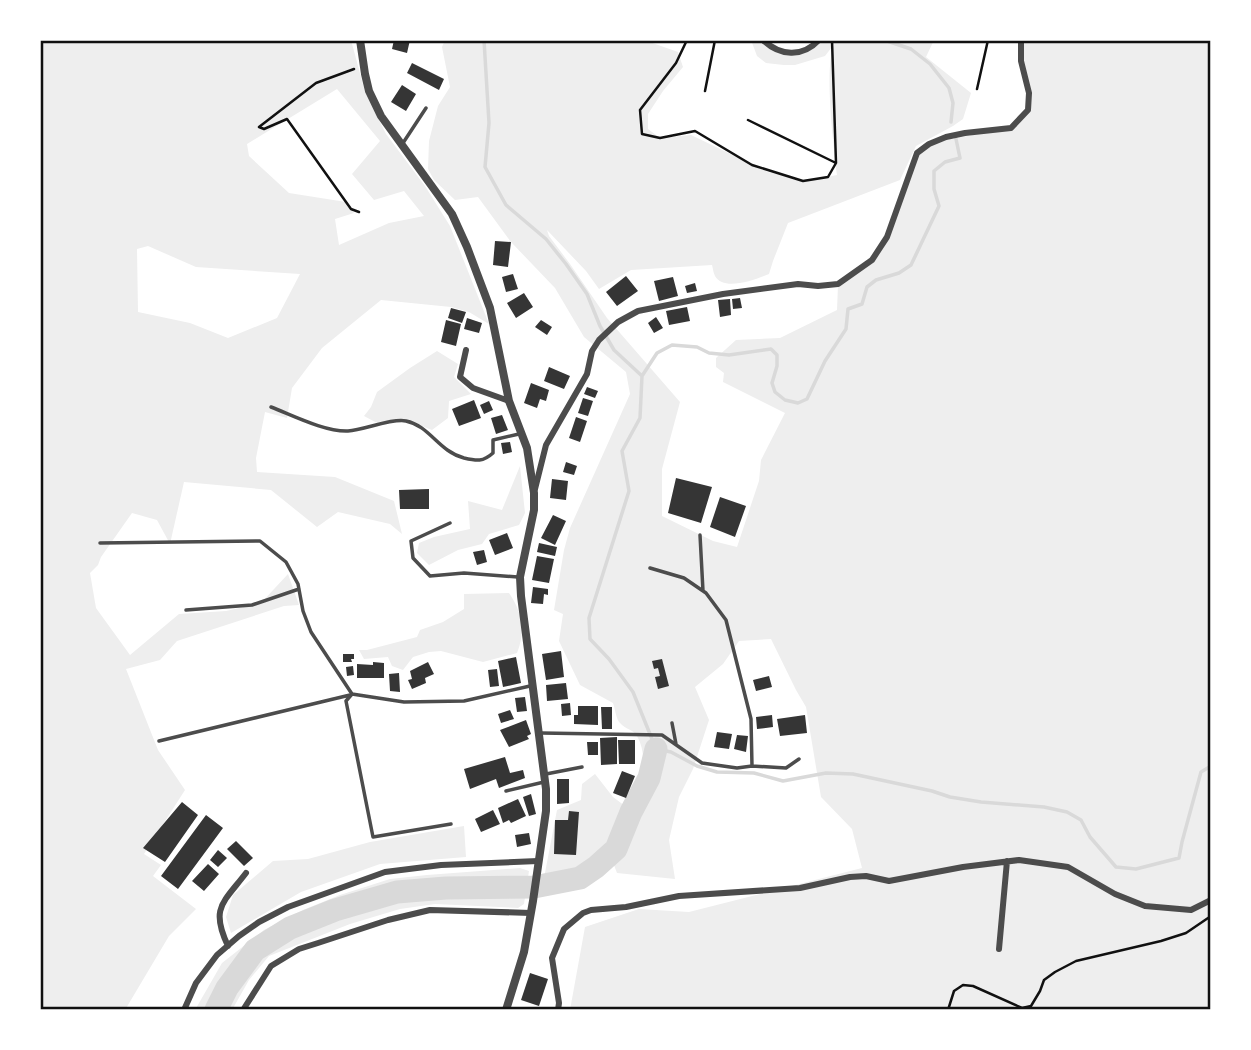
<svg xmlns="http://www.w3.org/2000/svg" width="1251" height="1050" font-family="Signika,sans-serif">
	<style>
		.green { fill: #eee; fill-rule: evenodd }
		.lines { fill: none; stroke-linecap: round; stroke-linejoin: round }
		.stream { stroke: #d9d9d9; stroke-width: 3.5 }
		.river { stroke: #d9d9d9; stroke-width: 23 }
		.building { fill: #353535 }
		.path { stroke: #111; stroke-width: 2.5 }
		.service { stroke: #4c4c4c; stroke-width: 3.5 }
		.minor { stroke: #4c4c4c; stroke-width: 6 }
		.tertiary { stroke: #4c4c4c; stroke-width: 8 }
		.neatline { fill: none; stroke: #111; stroke-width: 2.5 }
	</style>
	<rect width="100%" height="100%" fill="#fff"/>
	<path class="green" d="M40 40H351L365 92 386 134 425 186 450 226 489 324 469 312 451 307 381 300 322 348 292 388 287 418 265 412 256 458 257 472 335 477 394 501 402 534 390 524 338 512 317 527 271 490 184 482 170 544 157 520 132 513 101 557 98 565 90 573 96 608 130 655 179 614 226 611 261 603 288 574 299 605 284 606 177 641 160 660 126 669 158 750 185 790 144 854 161 865 153 876 196 909 169 936 125 1010H40ZM337 89 380 141 352 174 374 200 404 191 424 216 389 223 339 245 335 219 354 213 346 202 289 193 249 156 247 144ZM148 246 196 267 300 274 277 318 228 338 190 323 138 312 137 249Z
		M445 40H644L678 52 683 67 663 91 648 114V129L660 138 691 135 768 172 807 181 837 175C834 149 823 64 835 43L825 56 795 65H784L766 63 757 56 751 40H761L781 53 804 50 819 40H934L926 57 971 93 963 119 953 126 916 146 900 180 788 223 773 261 769 274C756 279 724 292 715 276 713 272 713 268 712 265L631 270 599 289 586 271 547 230 549 236 570 264 607 318 680 402 662 469V516L713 541 737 547 759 481 761 460 785 413 723 382 724 373 716 367V358L736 340 780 338 837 310 838 285 872 260 899 208 917 153 935 142 1011 128 1027 111 1028 88 1021 48 1023 40H1211V1010H570L585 927 639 909 689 912 862 868 852 829 821 797 806 707 796 690 771 639 739 641 723 664 695 687 709 720 693 769 679 797 669 840 675 879 617 873 607 847C623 817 657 771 637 736 634 730 625 729 620 723 616 719 615 708 613 703L580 685 559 641 563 614 554 610 564 550 570 528 630 394 626 372 584 337 555 288 511 242 478 197 455 200 434 180 428 169 429 141 438 106 450 87 442 47Z
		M437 351 458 364 454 377 471 394 449 401 448 418 432 430 404 419 379 424 364 416 371 407 377 392 410 368Z
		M520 466 525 513 519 525 489 534 482 544 458 550 429 565 417 553 419 543 434 537 470 529 468 501 502 510Z
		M509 593C522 612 526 631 517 653L483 662 441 651 429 652 413 657 403 670 392 666 388 657 364 659 359 650H367L417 637 420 630 443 622 464 609V594Z
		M595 774 613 797 625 806 602 851 596 867 544 878 557 810 581 800 582 784Z
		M464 826 466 857 380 864 301 892 231 933 226 917 233 895 273 861 308 859 370 842Z
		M520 868 529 871 524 904 518 908 435 904 400 909 350 924 269 956 249 980 232 1010H195L222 963 264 930 303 910 340 895 390 879 427 875Z"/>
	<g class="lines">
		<path class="stream" d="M484 40 489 123 485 167 506 205 546 239 566 264 587 294 600 326 614 350 642 376
			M884 40 911 49 930 64 949 88 953 103 951 122
			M956 139 960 158 945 162 934 171V189L939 206 911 265 899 273 876 280 867 287 862 304 848 309 846 329 825 361 807 399 798 403 785 400 775 392 772 383 777 366V355L771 349 729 355 709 353 697 347 672 345 657 353 642 376 640 418 622 451 629 491 589 618 590 639 609 659 633 692 656 749 671 752 697 766 717 772 754 773 783 781 826 773 853 774 932 791 950 797 981 802 1044 807 1067 812 1081 820 1090 837 1116 867 1136 869 1179 858 1182 842 1201 772 1211 766"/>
		<path class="river" d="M216 1010 227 988 255 950 290 928 335 910 397 892 446 888 534 887 580 878 596 867 616 849 631 812 649 778 656 749"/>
	</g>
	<path class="building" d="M394 40H410L407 53 392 49Z
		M412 63 444 79 439 90 407 73Z
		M402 85 416 94 406 111 391 102Z
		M495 241 511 242 508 267 493 265Z
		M513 274 518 289 506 292 502 277Z
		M626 276 638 291 617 306 606 292Z
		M673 277 678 296 659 301 654 281Z
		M695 283 697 291 687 293 685 286Z
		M524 293 533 307 516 318 507 303Z
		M740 298 742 308 733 309 732 299Z
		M730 299 731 315 720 317 718 300Z
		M687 307 690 321 669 325 666 311Z
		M451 308 466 312 462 323 448 318Z
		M656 317 663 328 654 333 648 323Z
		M467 318 482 323 479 333 464 329Z
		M446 320 461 324 456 346 441 342Z
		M541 320 552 327 547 335 535 327Z
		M549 367 570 376 564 389 544 381Z
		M531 383 549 390 546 401 540 399 537 408 524 403Z
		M587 387 598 391 595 398 584 394Z
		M583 398 593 401 588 416 578 413Z
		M474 400 481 418 459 426 452 409Z
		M489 401 493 410 484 414 480 405Z
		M502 415 508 430 496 434 491 418Z
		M576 417 587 421 580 442 569 438Z
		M510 442 512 452 503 454 501 443Z
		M566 462 577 466 574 475 563 472Z
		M676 478 712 487 701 523 668 513Z
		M552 479 568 481 566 500 550 498Z
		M429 489V509H400L399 490Z
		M720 497 746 506 735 537 710 527Z
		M553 515 566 521 555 545 541 538Z
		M507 533 513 548 495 555 489 540Z
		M539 543 557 547 555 556 537 552Z
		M484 550 487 562 477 565 473 552Z
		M537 556 554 559 549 583 532 580Z
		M533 587 548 589V595L544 594 543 604 531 603Z
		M561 651 564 677 546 680 542 654Z
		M343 654H354V659H351L352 662H343Z
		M516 657 521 683 503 687 498 661Z
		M662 659 669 686 658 689 655 677 660 676 658 668 654 669 652 661Z
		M373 662 384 663V678H357V664L373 665Z
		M428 662 434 674 425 678 426 683 412 689 408 680 412 679 410 671Z
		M353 666 354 675 347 676 346 667Z
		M497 669 499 686 490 687 488 670Z
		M399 673 400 692 390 691 389 674Z
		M769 676 772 687 756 691 753 680Z
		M566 683 568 699 547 701 546 685Z
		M525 697 527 711 517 712 515 698Z
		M570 703 571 715 562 716 561 704Z
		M578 706H598V725L574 724V715H578Z
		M601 707H612V729H602Z
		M510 710 514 719 501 723 498 714Z
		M772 715 773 727 757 729 756 717Z
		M805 715 807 733 780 736 777 719Z
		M526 720 531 734 527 736 529 739 509 747 500 730Z
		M717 732 732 734 729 749 714 747Z
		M737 735 748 736 746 752 734 749Z
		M617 737V764L601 765 600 738Z
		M618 740H635V764H619Z
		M587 742H598V755H588Z
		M505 757 510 773 523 770 525 778 499 788 496 779 470 789 464 769Z
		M622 771 635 776 626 798 613 793Z
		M557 779H569V803L557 804Z
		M531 794 536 814 529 816 523 797Z
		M518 799 526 816 511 823 509 820 503 823 498 808Z
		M182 802 198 815 165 862 143 848Z
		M493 810 500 824 481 832 475 819Z
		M569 811 579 812 576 855 554 854 555 820H568Z
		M206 815 223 828 178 889 161 876Z
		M529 833 531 844 517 847 515 835Z
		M236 841 253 858 244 866 227 849Z
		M218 850 227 858 218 867 210 860Z
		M208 864 219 874 204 891 192 881Z
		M530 973 548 979 539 1006 521 1000Z"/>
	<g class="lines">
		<path class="path" d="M687 40 676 63 640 110 642 134 660 138 695 131 752 165 803 181 828 177 836 163 832 40
			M354 69 316 83 259 127 264 129 287 119 351 209 359 212
			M977 89 988 40
			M705 91 715 40
			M748 120 836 163
			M948 1010 954 991 963 985 973 986 1022 1008 1031 1006 1040 991 1044 980 1055 972 1076 961 1161 941 1186 933 1211 916 1210 911"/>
		<path class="service" d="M403 143 426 108
			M271 407C292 415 325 432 348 431 364 430 392 418 406 421 430 426 438 451 464 458 477 461 483 462 493 453V440L519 434
			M450 523 411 541 413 558 430 576 464 573 518 577
			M700 535 703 591
			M100 543 260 541 286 562 298 584 303 611 311 632 352 694 404 702 464 701 530 686
			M650 568 684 578 706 593 726 620 751 719 752 766
			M186 610 252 605 299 589
			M352 694 346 701 373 837 451 824
			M672 723 676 744
			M541 733 662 735 702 763 737 768 752 766 786 768 799 759
			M159 741 350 695
			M546 774 582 767
			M506 791 544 782"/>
		<path class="minor" d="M763 40C780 56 802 58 819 40
			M466 350 460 377 473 388 509 401
			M535 489 546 445 587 374 592 351 599 340 618 322 638 311 723 294 798 284 818 286 838 284 872 260 887 237 917 153 929 144 946 137 965 133 1011 128 1028 110 1029 93 1021 61V40
			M228 946C210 908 223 903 246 873
			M999 949 1007 861
			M184 1010 196 983 217 955 239 936 259 922 288 907 385 872 441 865 538 861
			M243 1010 271 966 299 949 318 943 388 920 430 910 531 913
			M558 1010 559 1003 552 958 564 929 583 913 591 910 626 907 679 896 800 888 850 877 866 876 889 881 963 867 1019 860 1068 867 1115 894 1145 906 1191 910 1211 900"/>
		<path class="tertiary" d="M360 40 365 74 369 91 381 116 452 214 467 247 490 308 509 401 527 448 534 493V510L520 577 521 596 546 789V811L533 901 524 952 506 1010"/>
	</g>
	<rect width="1251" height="1050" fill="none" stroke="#ffffff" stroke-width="84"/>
	<rect x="42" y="42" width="1167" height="966" class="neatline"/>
</svg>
